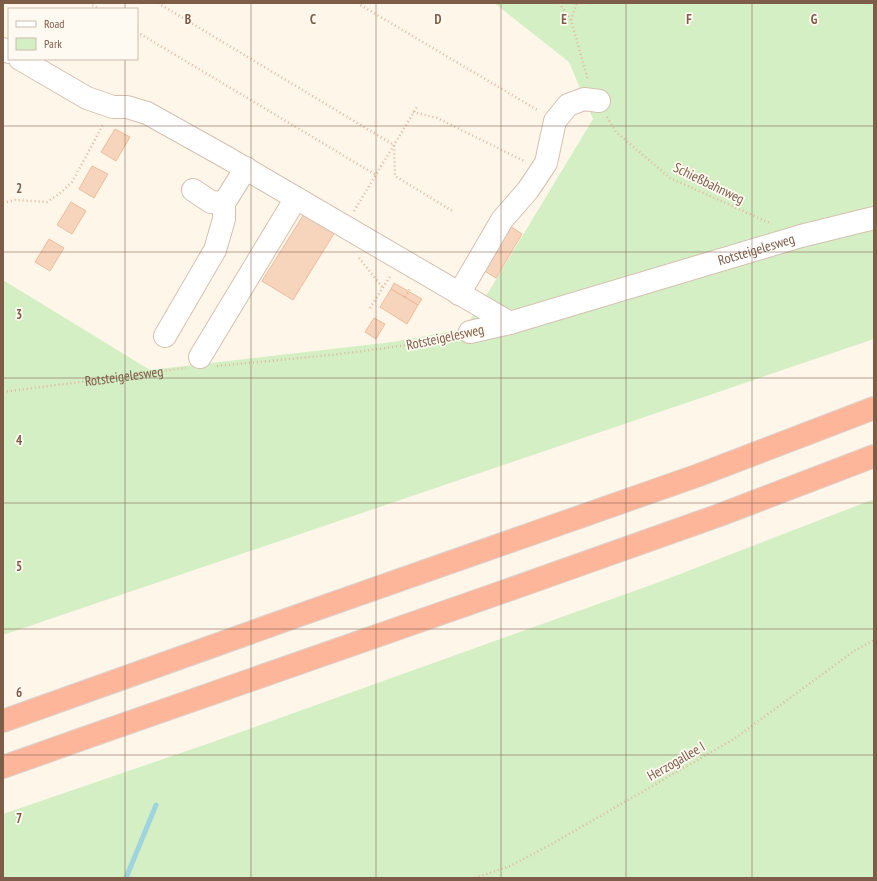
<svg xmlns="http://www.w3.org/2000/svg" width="877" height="881" font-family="'PT Sans Narrow',sans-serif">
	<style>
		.green { fill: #d5efc5 }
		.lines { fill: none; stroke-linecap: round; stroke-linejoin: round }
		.stream { stroke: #9fd4de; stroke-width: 5 }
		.building { fill: #f7d5bd; stroke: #ecbc9c }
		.minor-casing { stroke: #d5c0af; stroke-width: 24 }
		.highway-casing { stroke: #dbd1cc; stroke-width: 24 }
		.path { stroke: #ddb89f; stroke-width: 2.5; stroke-dasharray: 1 3; stroke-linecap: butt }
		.minor { stroke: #fff; stroke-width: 22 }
		.highway { stroke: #feb69a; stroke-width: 22 }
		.grid { fill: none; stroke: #7d5c48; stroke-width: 1; stroke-opacity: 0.55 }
		.labels { text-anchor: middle; stroke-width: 3.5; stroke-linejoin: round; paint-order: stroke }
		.street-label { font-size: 14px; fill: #7d5c48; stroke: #fffaf1 }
		.grid-label { font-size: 13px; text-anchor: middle; font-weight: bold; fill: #7d5c48; stroke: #fffaf1; stroke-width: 3.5; stroke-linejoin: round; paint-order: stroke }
	</style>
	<rect width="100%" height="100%" fill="#fef6e9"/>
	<path class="green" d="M494 3H874V339L3 635V280L150 370 392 342 464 329 489 291 593 119 569 62Z
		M874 499V878H3V814L207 744 662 581Z"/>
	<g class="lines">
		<path class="stream" d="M126 878 156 805"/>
	</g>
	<path class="building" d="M115 129 130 137 116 161 101 152Z
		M92 166 108 174 94 198 79 189Z
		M71 202 86 211 72 234 57 225Z
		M304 214 335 232 293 300 262 281Z
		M510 226 522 234 496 278 483 270Z
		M49 239 64 248 50 271 35 262Z
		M394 283 422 299 418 305 391 289Z
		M391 289 418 305 407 324 380 307Z
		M374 318 385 324 376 339 365 332Z"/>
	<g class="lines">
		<defs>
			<g id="minor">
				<path d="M3 49 9 52"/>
				<path d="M20 59 87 98 113 107H127L147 113 224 156 510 323"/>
				<path d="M193 190 211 202 224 203"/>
				<path d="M459 294 502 220 528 190 546 163 555 121 568 105 584 99 599 101"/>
				<path id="s2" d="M470 332 510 323 801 236 874 218"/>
				<path d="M165 336 215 250 224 219V203L246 168"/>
				<path d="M200 357 296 198"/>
			</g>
			<path id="highway" d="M3 721 297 616 699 475 874 408
				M3 767 96 734 511 589 717 516 874 456"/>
		</defs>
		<use href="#minor" class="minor-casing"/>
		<use href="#highway" class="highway-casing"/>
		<g class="path">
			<path d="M89 3 99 9"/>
			<path d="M158 3 394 145 395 176 454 212"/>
			<path d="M357 3 539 111"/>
			<path d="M559 3 571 20 588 80"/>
			<path d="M571 20 577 3"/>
			<path d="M137 32 376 175"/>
			<path d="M413 112 437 118 524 161"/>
			<path d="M607 117 616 132 670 178 772 224"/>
			<path d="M3 203 15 200 47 202 59 194 72 182 104 123"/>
			<path d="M354 211 417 107"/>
			<path d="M359 258 383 288"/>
			<path d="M405 297 411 287"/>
			<path d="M370 308 391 275"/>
			<path d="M217 366C296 358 375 353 452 336"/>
			<path id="s1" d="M3 392 186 368"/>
			<path d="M475 878 510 866 550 845 734 739 854 651 874 640"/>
		</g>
		<use href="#minor" class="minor"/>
		<use href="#highway" class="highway"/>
	</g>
	<path class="grid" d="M125 3V9M251 3V878M376 3V878M501 3V878M626 3V878M752 3V878M125 59V878M3 126H874M3 252H874M3 378H874M3 503H874M3 629H874M3 755H874"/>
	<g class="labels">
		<g class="street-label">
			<text transform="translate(709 183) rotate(26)" y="5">Schießbahnweg</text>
			<text dy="5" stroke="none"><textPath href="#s2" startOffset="298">Rotsteigelesweg</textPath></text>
			<text transform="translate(445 337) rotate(-12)" y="5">Rotsteigelesweg</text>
			<text dy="5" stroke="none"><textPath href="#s1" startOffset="122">Rotsteigelesweg</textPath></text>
			<text transform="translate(676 761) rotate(-30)" y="5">Herzogallee I</text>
		</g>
	</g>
	<g class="grid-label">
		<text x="188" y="24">B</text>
		<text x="313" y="24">C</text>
		<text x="438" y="24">D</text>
		<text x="564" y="24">E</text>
		<text x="689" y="24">F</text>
		<text x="814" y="24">G</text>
		<text x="19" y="193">2</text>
		<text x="19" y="319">3</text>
		<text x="19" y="445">4</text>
		<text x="19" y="571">5</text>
		<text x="19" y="697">6</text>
		<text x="19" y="823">7</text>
	</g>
	<rect width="877" height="881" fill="none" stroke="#7d5c48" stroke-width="8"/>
	<rect x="8" y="8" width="130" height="52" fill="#fffaf1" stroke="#cbbbad"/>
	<rect x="16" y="21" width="20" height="6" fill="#ffffff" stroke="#cbbbad"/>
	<text x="44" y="28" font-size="12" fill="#7d5c48">Road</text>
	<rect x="16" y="38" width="20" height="12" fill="#d5efc5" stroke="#cbbbad"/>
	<text x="44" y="48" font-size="12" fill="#7d5c48">Park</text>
</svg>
